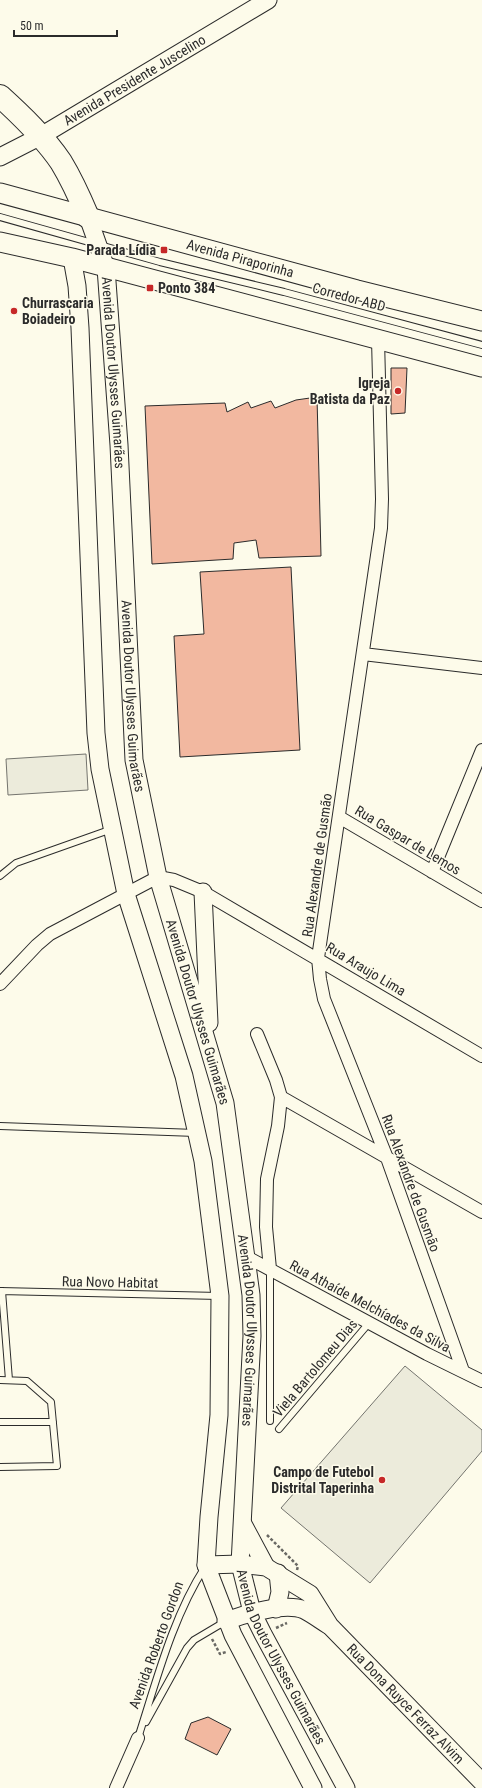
<svg xmlns="http://www.w3.org/2000/svg" width="482" height="1788" font-family="'Roboto Condensed',sans-serif">
	<style>
		.green { fill: #ecebdb; stroke: #74746e }
		.building { fill: #f2b8a0; stroke: #2b2b2b }
		.lines { fill: none; stroke-linecap: round; stroke-linejoin: round }
		.lane-casing { stroke: #2b2b2b; stroke-width: 8 }
		.street-casing { stroke: #2b2b2b; stroke-width: 14 }
		.secondary-casing { stroke: #2b2b2b; stroke-width: 19 }
		.primary-casing { stroke: #2b2b2b; stroke-width: 21 }
		.highway-casing { stroke: #2b2b2b; stroke-width: 24 }
		.path { stroke: #6a6964; stroke-width: 2.5; stroke-dasharray: 3 2; stroke-linecap: butt }
		.lane { stroke: #fdfbea; stroke-width: 6 }
		.street { stroke: #fdfbea; stroke-width: 12 }
		.secondary { stroke: #fdfbea; stroke-width: 17 }
		.primary { stroke: #fdfbea; stroke-width: 19 }
		.highway { stroke: #fdfbea; stroke-width: 22 }
		.poi-dot { fill: #c62828; stroke: #fdfbea; stroke-width: 1.5 }
		.labels { text-anchor: middle; stroke-width: 3; stroke-linejoin: round; paint-order: stroke }
		.street-label { font-size: 14px; fill: #2b2b2b; stroke: #fdfbea }
		.poi-label { font-size: 14px; font-weight: bold; fill: #2b2b2b; stroke: #fdfbea; text-anchor: end }
	</style>
	<rect width="100%" height="100%" fill="#fdfbea"/>
	<path class="green" d="M86 754 88 790 8 795 6 759Z
		M405 1366 482 1430V1451L370 1583 281 1508Z"/>
	<path class="building" d="M391 368H407L405 413 391 414Z
		M317 397 321 556 259 558 256 540 234 543 233 559 152 564 145 406 225 403 227 412 248 402 251 408 271 401 275 408 296 400Z
		M291 567 300 750 180 757 174 636 204 634 200 572Z
		M208 1717 231 1729 217 1755 185 1739 191 1723Z"/>
	<g class="lines">
		<defs>
			<path id="lane" d="M0 217 160 262 284 292 482 345
				M0 876 16 863 112 829
				M0 1126 196 1133
				M0 1291 219 1296
				M2 1291 9 1380
				M0 1380 27 1381 51 1402 57 1466 0 1467
				M270 1421V1269
				M0 1422H53
				M279 1429 369 1323
				M146 1722 187 1648 194 1640 226 1621
				M138 1738C156 1682 173 1616 205 1567"/>
			<path id="street" d="M378 339 382 499 381 528 318 958 320 979 324 999 387 1158 463 1371
				M363 654 482 668
				M339 817 482 901
				M432 872 482 750
				M0 984 37 945 50 934 158 877 174 880 203 892 482 1056
				M257 1034 276 1080 281 1097 278 1126 267 1179 266 1227 270 1269
				M281 1097 482 1212
				M245 1256 427 1354 482 1381
				M116 1788 138 1738"/>
			<g id="secondary">
				<path id="s1" d="M0 157 41 136 268 0"/>
				<path id="s2" d="M88 217 106 268 119 445 134 760 158 877 225 1103 251 1295 252 1336 240 1564 252 1612 263 1634 346 1788"/>
				<path d="M72 258 77 286 80 328 96 733 100 769 126 894 184 1076 203 1161 220 1296 219 1415 209 1517 206 1565 233 1635 313 1788"/>
				<path d="M203 892 209 1023"/>
				<path d="M243 1524 266 1567"/>
				<path id="s3" d="M206 1565 240 1564 266 1567 310 1594 330 1626 482 1782"/>
				<path d="M276 1609 280 1592 278 1573"/>
				<path d="M226 1621C245 1614 285 1602 304 1610 312 1614 320 1620 328 1625"/>
			</g>
			<g id="primary">
				<path id="s4" d="M0 193 357 290 482 321"/>
				<path d="M0 242 72 258 482 367"/>
			</g>
			<path id="highway" d="M0 96C22 116 44 137 61 162 72 180 80 198 88 217"/>
		</defs>
		<use href="#lane" class="lane-casing"/>
		<use href="#street" class="street-casing"/>
		<use href="#secondary" class="secondary-casing"/>
		<use href="#primary" class="primary-casing"/>
		<use href="#highway" class="highway-casing"/>
		<path class="path" d="M267 1535 298 1566 297 1570
			M276 1628 287 1623
			M212 1639 220 1654 226 1652"/>
		<use href="#lane" class="lane"/>
		<use href="#street" class="street"/>
		<use href="#secondary" class="secondary"/>
		<use href="#primary" class="primary"/>
		<use href="#highway" class="highway"/>
	</g>
	<g class="poi-dot">
		<rect x="160" y="246" width="8" height="8" rx="2"/>
		<rect x="146" y="284" width="8" height="8" rx="2"/>
		<circle cx="14" cy="311" r="4"/>
		<circle cx="398" cy="391" r="4"/>
		<circle cx="382" cy="1480" r="4"/>
	</g>
	<g class="labels">
		<g class="street-label">
			<text dy="5" stroke="none"><textPath href="#s1" startOffset="155">Avenida Presidente Juscelino</textPath></text>
			<text dy="5" stroke="none"><textPath href="#s4" startOffset="249">Avenida Piraporinha</textPath></text>
			<text transform="translate(349 297) rotate(15)" y="5">Corredor ABD</text>
			<text dy="5" stroke="none"><textPath href="#s2" startOffset="159">Avenida Doutor Ulysses Guimarães</textPath></text>
			<text dy="5" stroke="none"><textPath href="#s2" startOffset="483">Avenida Doutor Ulysses Guimarães</textPath></text>
			<text transform="translate(408 840) rotate(31)" y="5">Rua Gaspar de Lemos</text>
			<text transform="translate(317 865) rotate(-82)" y="5">Rua Alexandre de Gusmão</text>
			<text transform="translate(366 969) rotate(31)" y="5">Rua Araujo Lima</text>
			<text dy="5" stroke="none"><textPath href="#s2" startOffset="807">Avenida Doutor Ulysses Guimarães</textPath></text>
			<text transform="translate(411 1183) rotate(70)" y="5">Rua Alexandre de Gusmão</text>
			<text transform="translate(110 1282) rotate(1)" y="5">Rua Novo Habitat</text>
			<text transform="translate(370 1306) rotate(28)" y="5">Rua Athaíde Melchíades da Silva</text>
			<text dy="5" stroke="none"><textPath href="#s2" startOffset="1131">Avenida Doutor Ulysses Guimarães</textPath></text>
			<text transform="translate(315 1368) rotate(-50)" y="5">Viela Bartolomeu Dias</text>
			<text transform="translate(156 1645) rotate(-70)" y="5">Avenida Roberto Gordon</text>
			<text dy="5" stroke="none"><textPath href="#s2" startOffset="1467">Avenida Doutor Ulysses Guimarães</textPath></text>
			<text dy="5" stroke="none"><textPath href="#s3" startOffset="258">Rua Dona Ruyce Ferraz Alvim</textPath></text>
		</g>
		<g class="poi-label">
			<text x="156" y="255">Parada Lídia</text>
			<text x="158" y="293" text-anchor="start">Ponto 384</text>
			<text x="22" y="308" text-anchor="start">Churrascaria<tspan x="22" dy="16">Boiadeiro</tspan></text>
			<text x="390" y="388">Igreja<tspan x="390" dy="16">Batista da Paz</tspan></text>
			<text x="374" y="1477">Campo de Futebol<tspan x="374" dy="16">Distrital Taperinha</tspan></text>
		</g>
	</g>
	<path d="M14 30v6h103v-6" fill="none" stroke="#2b2b2b" stroke-width="2"/>
	<text x="20" y="30" font-size="12" fill="#2b2b2b" stroke="#fdfbea" stroke-width="3" paint-order="stroke">50 m</text>
</svg>
